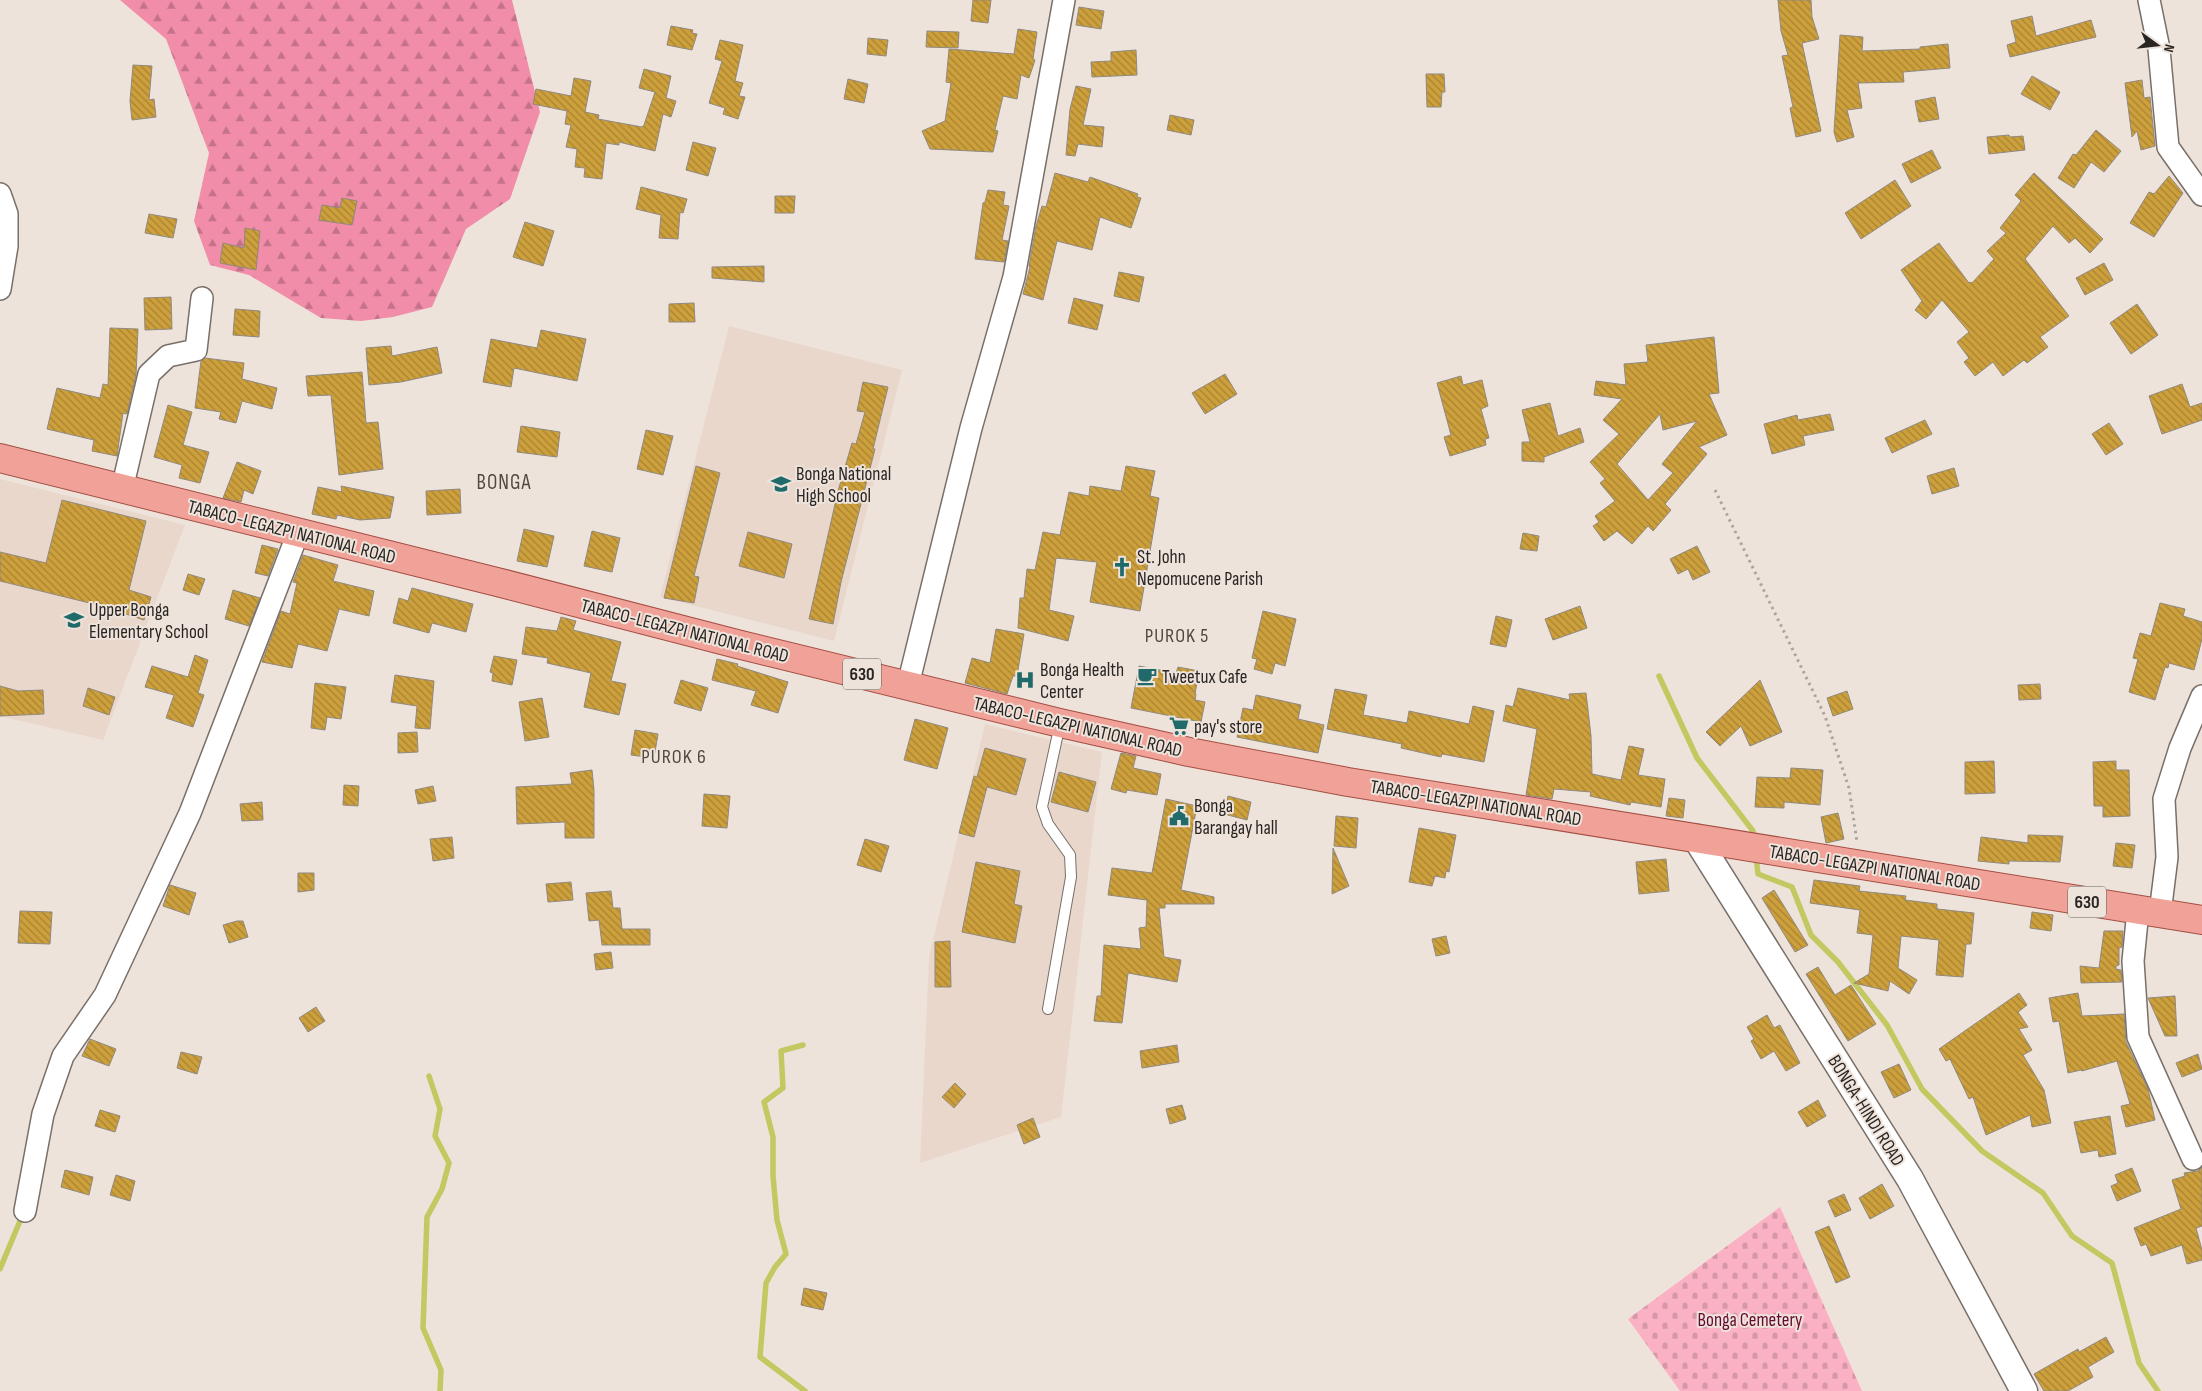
<svg xmlns="http://www.w3.org/2000/svg" width="2202" height="1391" font-family="'Sofia Sans Condensed',sans-serif">
	<style>
		.built { fill: #e9d7cb }
		.forest { fill: url(#forest-firs) }
		.cemetery { fill: url(#cemetery-stones) }
		.lines { fill: none; stroke-linecap: round; stroke-linejoin: round }
		.stream { stroke: #c3c861; stroke-width: 5.5 }
		.building { fill: url(#building-back-hatch); stroke: #8f8980; fill-rule: evenodd }
		.service-casing { stroke: #786f68; stroke-width: 12 }
		.minor-casing { stroke: #786f68; stroke-width: 24 }
		.tertiary-casing { stroke: #786f68; stroke-width: 29 }
		.primary-casing { stroke: #a44e42; stroke-width: 30 }
		.path { stroke: #ada49e; stroke-width: 3; stroke-dasharray: 2.5 4; stroke-linecap: butt }
		.service { stroke: #fff; stroke-width: 10 }
		.minor { stroke: #fff; stroke-width: 21 }
		.tertiary { stroke: #fff; stroke-width: 26 }
		.primary { stroke: #f1a298; stroke-width: 28 }
		.labels { text-anchor: middle; stroke-width: 4; stroke-linejoin: round; paint-order: stroke }
		.shield { fill: #eee3db; stroke: #645e5a; stroke-width: 1 }
		.shield-label { font-size: 18px; font-weight: bold; fill: #292522 }
		.poi-label { font-size: 19px; fill: #292522; stroke: #eee3db; text-anchor: start }
		.street-label { font-size: 19px; fill: #292522; stroke: #eee3db }
		.park-label { font-size: 19px; fill: #640931; stroke: #eee3db }
		.neighbourhood-label { font-size: 20px; letter-spacing: 1px; fill: #514842; stroke: #eee3db }
		.quarter-label { font-size: 21px; letter-spacing: 1px; fill: #514842; stroke: #eee3db }
	</style>
	<defs>
		<pattern id="forest-firs" width="22" height="20" patternUnits="userSpaceOnUse" patternTransform="scale(1.25)"><rect width="22" height="20" fill="#f18ca9"/><path d="M5 1l3.5 6h-7zM16 11l3.5 6h-7z" fill="#c37289"/></pattern>
		<pattern id="cemetery-stones" width="16" height="16" patternUnits="userSpaceOnUse" patternTransform="scale(1.25)"><rect width="16" height="16" fill="#fab1c4"/><path d="M2 7V4a2 2 0 0 1 4 0v3zM10 15v-3a2 2 0 0 1 4 0v3z" fill="#d698a8"/></pattern>
		<pattern id="building-back-hatch" width="6" height="6" patternUnits="userSpaceOnUse" patternTransform="scale(1.25)"><rect width="6" height="6" fill="#cda03c"/><path d="M-1 5l2 2M0 0l6 6M5-1l2 2" fill="none" stroke="#a68232"/></pattern>
	</defs>
	<rect width="100%" height="100%" fill="#eee3db"/>
	<path class="built" d="M729 326 902 370 834 641 660 597Z
		M0 479 185 525 103 740 0 716Z
		M985 724 1102 752 1061 1117 920 1163 929 957Z"/>
	<path class="forest" d="M120 0H512L540 112 510 199 466 229 432 307 393 317 361 321 321 318 249 275 210 265 194 221 209 153 166 39Z"/>
	<path class="cemetery" d="M1780 1207 1862 1391H1680L1628 1319Z"/>
	<g class="lines">
		<path class="stream" d="M1659 676 1697 758 1753 831 1754 839
			M1756 856 1758 874 1792 887 1811 935 1838 962 1887 1025 1922 1089 1982 1151 2043 1193 2072 1236 2112 1263 2139 1363 2158 1391
			M803 1045 781 1051 783 1088 764 1102 773 1137V1176L777 1220 786 1254 775 1267 766 1283 760 1357 805 1391
			M429 1076 440 1109 435 1136 449 1163 442 1189 427 1217 423 1328 441 1370 440 1391
			M0 1269 20 1221"/>
	</g>
	<path class="building" d="M973 0H991L988 23 971 21Z
		M1778 0H1811L1812 17 1819 39 1802 43 1821 131 1796 137 1790 108 1793 107 1782 56 1788 55 1781 31Z
		M1079 7 1104 11 1101 29 1076 25Z
		M2032 16 2036 36 2091 20 2096 37 2010 57 2007 45 2016 42 2011 21Z
		M671 26 693 30 692 33 697 34 692 50 667 45Z
		M1018 29 1037 32 1033 59 1035 60 1029 78 1021 75 1017 99 1003 96 995 130 998 131 993 152 930 149 922 131 945 121 951 83 946 82 949 49 1014 54Z
		M927 31 959 32 958 48 926 47Z
		M1840 35 1863 37 1862 51 1920 49V47L1948 44 1950 68 1903 72 1904 82 1858 83 1862 108 1847 110 1854 137 1837 142 1834 132Z
		M868 38 888 40 886 56 867 54Z
		M720 40 743 45 735 81 743 83 739 96 745 97 738 119 723 114 725 108 709 103 722 61 715 59Z
		M1136 50 1137 75 1092 77 1091 62 1111 61V52Z
		M133 65 152 66 149 100 154 99 156 117 132 120 130 101Z
		M644 69 671 76 666 98 676 101 671 117 663 114 655 151 619 142V145L606 143 602 179 584 177 585 168 575 167 577 149 566 147 571 125 565 124 567 111 533 104 536 89 571 96 574 78 591 81 585 112 599 115 598 119 642 127 644 125 655 92 639 88Z
		M1426 74H1444L1445 92H1442L1441 107H1427Z
		M2032 76 2060 92 2050 110 2021 94Z
		M848 79 868 84 864 103 844 99Z
		M2142 80 2144 98 2150 97 2155 146 2141 150 2137 131 2132 137 2125 83Z
		M1076 86 1091 89 1083 125 1104 127 1102 147 1078 144 1075 156 1066 155 1070 109Z
		M1935 97 1939 119 1919 122 1915 101Z
		M1170 115 1194 120 1191 135 1167 130Z
		M2096 130 2121 151 2104 172 2091 162 2074 188 2058 178 2073 154 2076 155Z
		M2009 135 2010 137 2023 136 2025 150 1989 154 1987 137Z
		M693 142 716 148 708 176 686 170Z
		M1932 150 1941 168 1911 183 1902 164Z
		M1055 173 1088 182 1090 177 1138 194 1137 197 1141 198 1131 228 1100 217 1092 250 1057 241 1043 300 1023 294 1030 267 1029 266 1036 226 1042 206 1046 207Z
		M2034 173 2103 239 2090 253 2075 238 2069 243 2053 226 2025 259 2069 316 2040 337 2048 347 2027 363 2024 360 2003 376 1993 362 1975 376 1964 362 1969 358 1957 342 1969 332 1942 300 1926 319 1915 310 1922 301 1901 270 1939 243 1969 283 1970 282 1972 283 1994 259 1987 251 2006 233 2000 228 2021 201 2015 195Z
		M2169 176 2183 193 2154 237 2130 223 2149 192 2154 194Z
		M1895 180 1911 206 1861 239 1845 213Z
		M641 187 687 199 683 213 680 212 678 239 659 238 661 215 636 209Z
		M988 190 1005 192 1003 205 1009 206 1002 240 1008 241 1004 262 975 259 983 203 985 202Z
		M775 196H795L794 213H775Z
		M342 198 357 201 352 225 319 220 322 205 340 208Z
		M149 214 177 219 173 238 145 233Z
		M525 222 554 231 543 266 513 257Z
		M245 228 260 231 256 270 220 263 223 243 244 248Z
		M2104 263 2113 280 2085 295 2076 278Z
		M764 266V282L712 278V267Z
		M1119 272 1144 277 1139 302 1114 296Z
		M171 297 172 329 145 330 144 298Z
		M1074 298 1103 305 1097 330 1068 323Z
		M694 303 695 322H669V304Z
		M2137 304 2158 335 2131 354 2110 323Z
		M235 309 260 311 259 337 233 335Z
		M110 328 138 329 136 375 127 414 123 413 117 456 92 451 94 440 47 429 57 388 100 398 103 384 108 385Z
		M541 330 586 339 577 381 514 368 511 387 483 382 491 339 537 348Z
		M1714 337 1719 393 1709 394 1727 435 1699 447 1707 454 1665 504 1671 510 1653 531 1648 526 1632 544 1617 531 1604 541 1593 526 1599 522 1595 516 1615 501 1600 483 1605 479 1590 462 1619 434 1603 420 1622 399 1594 395 1596 381 1626 385 1624 364 1648 362 1646 345ZM1660 414 1663 430 1697 421 1662 464 1673 473 1648 500 1617 464Z
		M391 346 392 356 437 347 442 373 401 382 369 385 366 348Z
		M205 358 244 363 242 379 277 388 272 409 242 401 236 423 219 419 221 412 195 408 201 361Z
		M362 372 366 423 378 422 383 469 339 475 331 395 308 396 306 376Z
		M1225 374 1237 394 1205 414 1192 393Z
		M1461 376 1463 385 1482 380 1488 406 1481 409 1489 438 1485 439 1486 445 1450 456 1444 437 1451 435 1437 383Z
		M863 382 888 387 873 449H875L841 582 833 624 809 619 838 491 852 443 856 444 865 412 857 411Z
		M2182 384 2190 407 2202 403V420L2162 434 2149 396Z
		M1550 403 1558 436 1580 428 1584 442 1544 457V462L1522 461V442H1530L1522 410Z
		M168 405 192 412 183 445 209 452 200 483 179 478 182 465 154 457Z
		M1830 414 1834 430 1803 436 1805 445 1772 454 1764 424 1797 415 1798 420Z
		M1925 420 1932 434 1892 453 1885 438Z
		M2109 423 2123 444 2106 455 2092 434Z
		M521 426 560 432 557 457 517 452Z
		M646 430 673 436 663 475 637 469Z
		M237 462 261 471 253 494 244 490 241 502 223 498Z
		M696 466 720 473 694 576 699 577 694 603 664 598Z
		M1126 466 1155 471 1150 496 1159 498 1140 611 1090 602 1097 562 1056 558 1049 610 1074 616 1068 641 1018 628 1020 598H1024L1027 569 1035 570 1043 532 1060 535 1069 492 1089 496 1090 486 1121 491Z
		M1954 468 1959 486 1932 494 1927 476Z
		M341 486 394 497 390 518 360 520 337 515 336 519 312 514 318 487 342 492Z
		M460 489 461 513 427 515 426 491Z
		M62 500 146 521 129 590 151 597 144 620 117 611 118 610 0 581V552L46 563Z
		M524 529 554 536 547 567 517 561Z
		M592 531 620 538 612 572 584 566Z
		M748 532 792 544 784 578 739 566Z
		M1523 533 1539 536 1537 551 1520 549Z
		M262 545 278 549 268 576 255 573Z
		M1697 546 1710 572 1693 580 1688 569 1678 574 1670 559Z
		M303 555 338 565 333 581 374 591 369 616 339 609 327 651 298 644 292 668 262 662 281 611 290 614 297 583 293 582Z
		M188 574 205 579 199 595 183 590Z
		M412 588 473 604 466 632 432 623 429 633 393 623 399 598 408 601Z
		M233 590 260 598 249 626 225 619Z
		M2160 603 2185 609 2183 616 2202 622V639L2194 670 2169 663 2168 668 2165 667 2155 700 2129 692 2138 659 2133 658 2140 633 2151 636Z
		M1580 606 1587 628 1553 640 1545 619Z
		M1263 611 1296 619 1285 666 1275 663 1272 674 1254 669 1257 659 1252 658Z
		M1496 616 1512 620 1506 647 1490 644Z
		M561 617 576 621 573 630 621 642 611 681 626 684 619 715 584 707 591 673 547 663 548 658 522 654 526 627 557 631Z
		M996 629 1024 634 1017 676H1013L1007 694 965 683 972 658 990 663Z
		M195 655 208 660 198 693 204 695 193 727 166 718 174 695 145 687 152 666 188 677Z
		M494 656 517 660 512 685 492 681 493 673 490 672Z
		M717 659 738 664 737 666 788 682 778 713 751 705 756 691 712 680Z
		M1139 666 1176 673 1178 667 1199 671 1195 694H1196L1195 700 1205 702 1201 722 1131 708Z
		M395 675 434 681 430 729 415 728 417 706 391 702Z
		M681 680 708 688 701 711 674 703Z
		M1760 680 1782 732 1750 746 1741 726 1720 746 1706 732Z
		M315 683 346 687 341 719 327 717 325 730 311 728Z
		M2040 684 2041 699 2019 700 2018 685Z
		M0 686 18 691 43 690 44 714 0 716Z
		M88 688 115 697 109 715 83 706Z
		M1518 688 1570 700 1569 694 1586 693 1591 736 1592 774 1621 780 1629 746 1644 749 1638 775 1665 779 1661 807 1631 802 1630 805 1590 796 1591 792 1554 789 1552 799 1526 795 1537 729 1503 721 1506 705 1513 707Z
		M1335 689 1367 695 1363 715 1407 723 1409 711 1469 724 1473 706 1494 711 1484 762 1442 754 1441 757 1401 748 1402 744 1327 729Z
		M1847 691 1853 709 1833 716 1827 698Z
		M1256 695 1301 705 1298 719 1324 725 1318 753 1237 737 1243 708 1253 710Z
		M542 698 549 737 525 741 519 702Z
		M915 719 948 728 937 769 904 760Z
		M635 730 658 734 654 758 631 755Z
		M417 732 418 752 398 753V733Z
		M985 748 1026 759 1016 795 987 787 974 837 959 833 974 776 977 777Z
		M1121 753 1136 756 1133 768 1161 774 1157 795 1127 790 1126 793 1111 789Z
		M1994 761 1995 793 1965 794V762Z
		M2116 761V770H2129L2130 816 2103 817V806H2094L2093 762Z
		M1791 768 1823 770 1820 805 1784 802V808L1755 807 1757 777 1790 778Z
		M592 770 594 790V838H565V822L517 824 516 787 572 784 570 773Z
		M1059 772 1096 782 1088 812 1051 802Z
		M344 785 359 786 358 806 343 805Z
		M433 786 436 801 418 804 415 790Z
		M704 794 730 796 727 828 702 826Z
		M1228 796 1251 802 1247 820 1224 814Z
		M1669 798 1685 800 1683 818 1666 816Z
		M1166 799 1197 806 1181 890 1214 897V904H1165V908H1159L1164 957 1181 960 1177 982 1128 973 1122 1023 1094 1021 1097 996H1101L1104 945 1141 949 1139 928 1146 927 1147 900 1108 895 1112 868 1152 873Z
		M262 802 263 820 242 821 240 804Z
		M1838 813 1844 839 1826 843 1821 817Z
		M1336 816 1358 818 1356 848 1334 846Z
		M1419 828 1456 835 1449 872 1446 871 1445 878 1435 876 1432 886 1409 882Z
		M2028 835 2063 836 2060 862 2009 861V864L1978 861 1981 837 2028 843Z
		M452 837 454 858 433 861 430 839Z
		M865 839 889 846 881 872 857 865Z
		M2116 843 2135 845 2132 868 2113 866Z
		M1333 848 1349 886 1332 894Z
		M1666 859 1669 891 1639 894 1636 862Z
		M976 862 1020 871 1014 904 1022 906 1015 943 962 932Z
		M298 873H314V890L298 892Z
		M1814 880 1860 886 1859 891 1906 896 1905 900 1937 904V909L1974 913 1971 944H1966L1963 977 1936 975 1939 940 1901 936 1898 968 1917 980 1909 994 1890 981 1888 991 1854 983 1869 974 1873 935 1857 933 1860 910 1810 903Z
		M571 882 573 900 548 902 546 884Z
		M170 885 196 893 189 915 163 906Z
		M1774 890 1808 945 1795 952 1762 898Z
		M611 891 613 908H620L622 929H650V945H602L599 920 589 921 586 893Z
		M20 911 52 912 50 944 18 943Z
		M2032 912 2053 915 2051 931 2030 928Z
		M237 921H243L248 937 229 943 223 925Z
		M2104 931H2123L2122 947 2119 948V965L2116 966V969L2121 970 2122 982 2081 983 2080 966 2099 968Z
		M1446 936 1450 953 1436 956 1432 939Z
		M950 941 951 987H935V942Z
		M611 952 613 968 596 970 594 954Z
		M1818 967 1835 995 1851 985 1876 1024 1848 1041 1806 974Z
		M2019 993 2027 1005 2018 1012 2028 1027 2019 1029 2032 1050 2023 1055 2044 1090 2051 1123 2032 1127 2030 1115 1986 1135 1973 1097 1969 1099 1950 1059 1946 1061 1939 1049Z
		M2078 993 2082 1016 2124 1014 2126 1042 2148 1089 2155 1120 2126 1127 2121 1106 2130 1104 2117 1061 2082 1071 2081 1070 2068 1073 2059 1021 2053 1022 2049 998Z
		M2175 996 2177 1036H2165L2148 998Z
		M316 1007 325 1021 308 1032 299 1018Z
		M1767 1015 1774 1028 1780 1025 1800 1063 1786 1071 1774 1051 1761 1059 1751 1041 1754 1039 1747 1027Z
		M90 1039 116 1049 109 1066 82 1056Z
		M1177 1045 1179 1062 1142 1068 1140 1051Z
		M181 1052 202 1057 197 1074 177 1068Z
		M2198 1054 2202 1069 2182 1077 2176 1063Z
		M1899 1064 1911 1090 1894 1098 1881 1072Z
		M955 1083 966 1094 954 1108 942 1097Z
		M1818 1100 1826 1116 1807 1127 1798 1112Z
		M1182 1105 1186 1119 1170 1124 1166 1109Z
		M100 1110 120 1116 115 1132 95 1126Z
		M2110 1116 2116 1154 2099 1157 2098 1150 2081 1153 2074 1122Z
		M1033 1118 1040 1137 1024 1144 1017 1125Z
		M2202 1167V1226L2196 1228 2202 1250V1260L2187 1264 2182 1245 2151 1256 2146 1244 2141 1246 2134 1228 2181 1209 2172 1180 2185 1176 2184 1173 2198 1171Z
		M2132 1168 2141 1191 2117 1201 2111 1186 2118 1183 2115 1175Z
		M65 1170 93 1177 89 1195 61 1187Z
		M116 1175 135 1181 130 1201 110 1195Z
		M1882 1184 1894 1206 1870 1219 1859 1198Z
		M1844 1194 1851 1210 1835 1217 1828 1201Z
		M1829 1226 1850 1277 1836 1283 1815 1232Z
		M804 1288 827 1293 823 1310 801 1305Z
		M2106 1337 2114 1352 2088 1367 2093 1377 2068 1391H2044L2034 1374 2078 1349 2079 1352Z"/>
	<g class="lines">
		<defs>
			<path id="service" d="M1048 1009 1071 877 1070 855 1048 824 1042 807 1060 724"/>
			<path id="minor" d="M2149 0 2159 49 2168 147 2202 195
				M0 194 7 214V246L0 289
				M122 489 149 374 168 356 196 350 202 298
				M908 685 971 428 1014 277 1064 0
				M2138 910 2133 961 2138 1037 2193 1159
				M2160 913 2167 857 2164 799 2180 748 2202 696
				M25 1211 43 1114 63 1056 105 995 190 813 298 533"/>
			<path id="tertiary" d="M1696 838 1910 1179 2024 1391"/>
			<path id="primary" d="M0 458 497 582 737 644 1060 723 1189 752 1348 782 2202 920"/>
		</defs>
		<use href="#service" class="service-casing"/>
		<use href="#minor" class="minor-casing"/>
		<use href="#tertiary" class="tertiary-casing"/>
		<use href="#primary" class="primary-casing"/>
		<path class="path" d="M1715 490 1825 716 1849 788 1857 842"/>
		<use href="#service" class="service"/>
		<use href="#minor" class="minor"/>
		<use href="#tertiary" class="tertiary"/>
		<use href="#primary" class="primary"/>
	</g>
	<defs>
		<symbol id="school-bare" viewBox="-9 -9 18 18"><path d="M0-5L7-2L0 1L-7-2ZM-4 1L0 2.5L4 1V4Q0 6-4 4Z" fill="#206b6a" stroke="#eee3db" stroke-width="2.5" paint-order="stroke"/></symbol>
		<symbol id="church-bare" viewBox="-9 -9 18 18"><path d="M-1.2-6h2.4v3.5h3.3v2.4h-3.3V6h-2.4V-.1h-3.3v-2.4h3.3Z" fill="#206b6a" stroke="#eee3db" stroke-width="2.5" paint-order="stroke"/></symbol>
		<symbol id="cafe-bare" viewBox="-9 -9 18 18"><path d="M-5.5-4.5H6V0H3Q3 3.5 0 3.5H-2.5Q-5.5 3.5-5.5 0ZM3-3.2v2h1.7v-2ZM-6 4.5H4V6H-6Z" fill="#206b6a" stroke="#eee3db" stroke-width="2.5" paint-order="stroke"/></symbol>
		<symbol id="hospital-bare" viewBox="-9 -9 18 18"><path d="M-5-5h3v3.5h4V-5h3V5h-3V1.5h-4V5h-3Z" fill="#206b6a" stroke="#eee3db" stroke-width="2.5" paint-order="stroke"/></symbol>
		<symbol id="supermarket-bare" viewBox="-9 -9 18 18"><path d="M-6-5.5h2.5l.6 2H6L4.5 2H-2.5L-4.4-4H-6ZM-1.5 3.2a1.3 1.3 0 1 0 .1 0ZM3 3.2a1.3 1.3 0 1 0 .1 0Z" fill="#206b6a" stroke="#eee3db" stroke-width="2.5" paint-order="stroke"/></symbol>
		<symbol id="civic-bare" viewBox="-9 -9 18 18"><path d="M-.6-6.5H3V-4.5H.6V-3L4-1V1h2V6H-6V1h2V-1L-.6-3ZM-1.2 2.5V6h2.4V2.5Z" fill="#206b6a" stroke="#eee3db" stroke-width="2.5" paint-order="stroke"/></symbol>
	</defs>
	<g fill-rule="evenodd">
		<use href="#school-bare" x="767" y="470" width="28" height="28"/>
		<use href="#church-bare" x="1108" y="553" width="28" height="28"/>
		<use href="#school-bare" x="60" y="606" width="28" height="28"/>
		<use href="#cafe-bare" x="1133" y="662" width="28" height="28"/>
		<use href="#hospital-bare" x="1011" y="666" width="28" height="28"/>
		<use href="#supermarket-bare" x="1165" y="712" width="28" height="28"/>
		<use href="#civic-bare" x="1165" y="802" width="28" height="28"/>
	</g>
	<g class="labels">
		<g class="shield">
			<rect x="843" y="658.5" width="38" height="31" rx="4"/>
			<rect x="2068" y="886.5" width="38" height="31" rx="4"/>
		</g>
		<g class="shield-label">
			<text x="862" y="680">630</text>
			<text x="2087" y="908">630</text>
		</g>
		<g class="poi-label">
			<text x="796" y="480">Bonga National<tspan x="796" dy="22">High School</tspan></text>
			<text x="1137" y="563">St. John<tspan x="1137" dy="22">Nepomucene Parish</tspan></text>
			<text x="89" y="616">Upper Bonga<tspan x="89" dy="22">Elementary School</tspan></text>
			<text x="1040" y="676">Bonga Health<tspan x="1040" dy="22">Center</tspan></text>
			<text x="1162" y="683">Tweetux Cafe</text>
			<text x="1194" y="733">pay's store</text>
			<text x="1194" y="812">Bonga<tspan x="1194" dy="22">Barangay hall</tspan></text>
		</g>
		<g class="street-label">
			<text transform="translate(292 531) rotate(14)" y="7">TABACO-LEGAZPI NATIONAL ROAD</text>
			<text transform="translate(685 630) rotate(14)" y="7">TABACO-LEGAZPI NATIONAL ROAD</text>
			<text transform="translate(1078 726) rotate(13)" y="7">TABACO-LEGAZPI NATIONAL ROAD</text>
			<text transform="translate(1476 802) rotate(9)" y="7">TABACO-LEGAZPI NATIONAL ROAD</text>
			<text transform="translate(1875 867) rotate(9)" y="7">TABACO-LEGAZPI NATIONAL ROAD</text>
			<text transform="translate(1867 1110) rotate(58)" y="7">BONGA-HINDI ROAD</text>
		</g>
		<g class="park-label">
			<text x="1750" y="1326">Bonga Cemetery</text>
		</g>
		<g class="neighbourhood-label">
			<text x="1177" y="642">PUROK 5</text>
			<text x="674" y="763">PUROK 6</text>
		</g>
		<g class="quarter-label">
			<text x="504" y="489">BONGA</text>
		</g>
	</g>
	<g transform="translate(2157 45) rotate(105)" stroke="#eee3db" stroke-width="4" paint-order="stroke">
	<path d="M0-4L9 19L0 12L-9 19Z" fill="#292522"/>
	<text y="-8" font-size="14" font-weight="bold" text-anchor="middle" fill="#292522">N</text>
	</g>
</svg>
